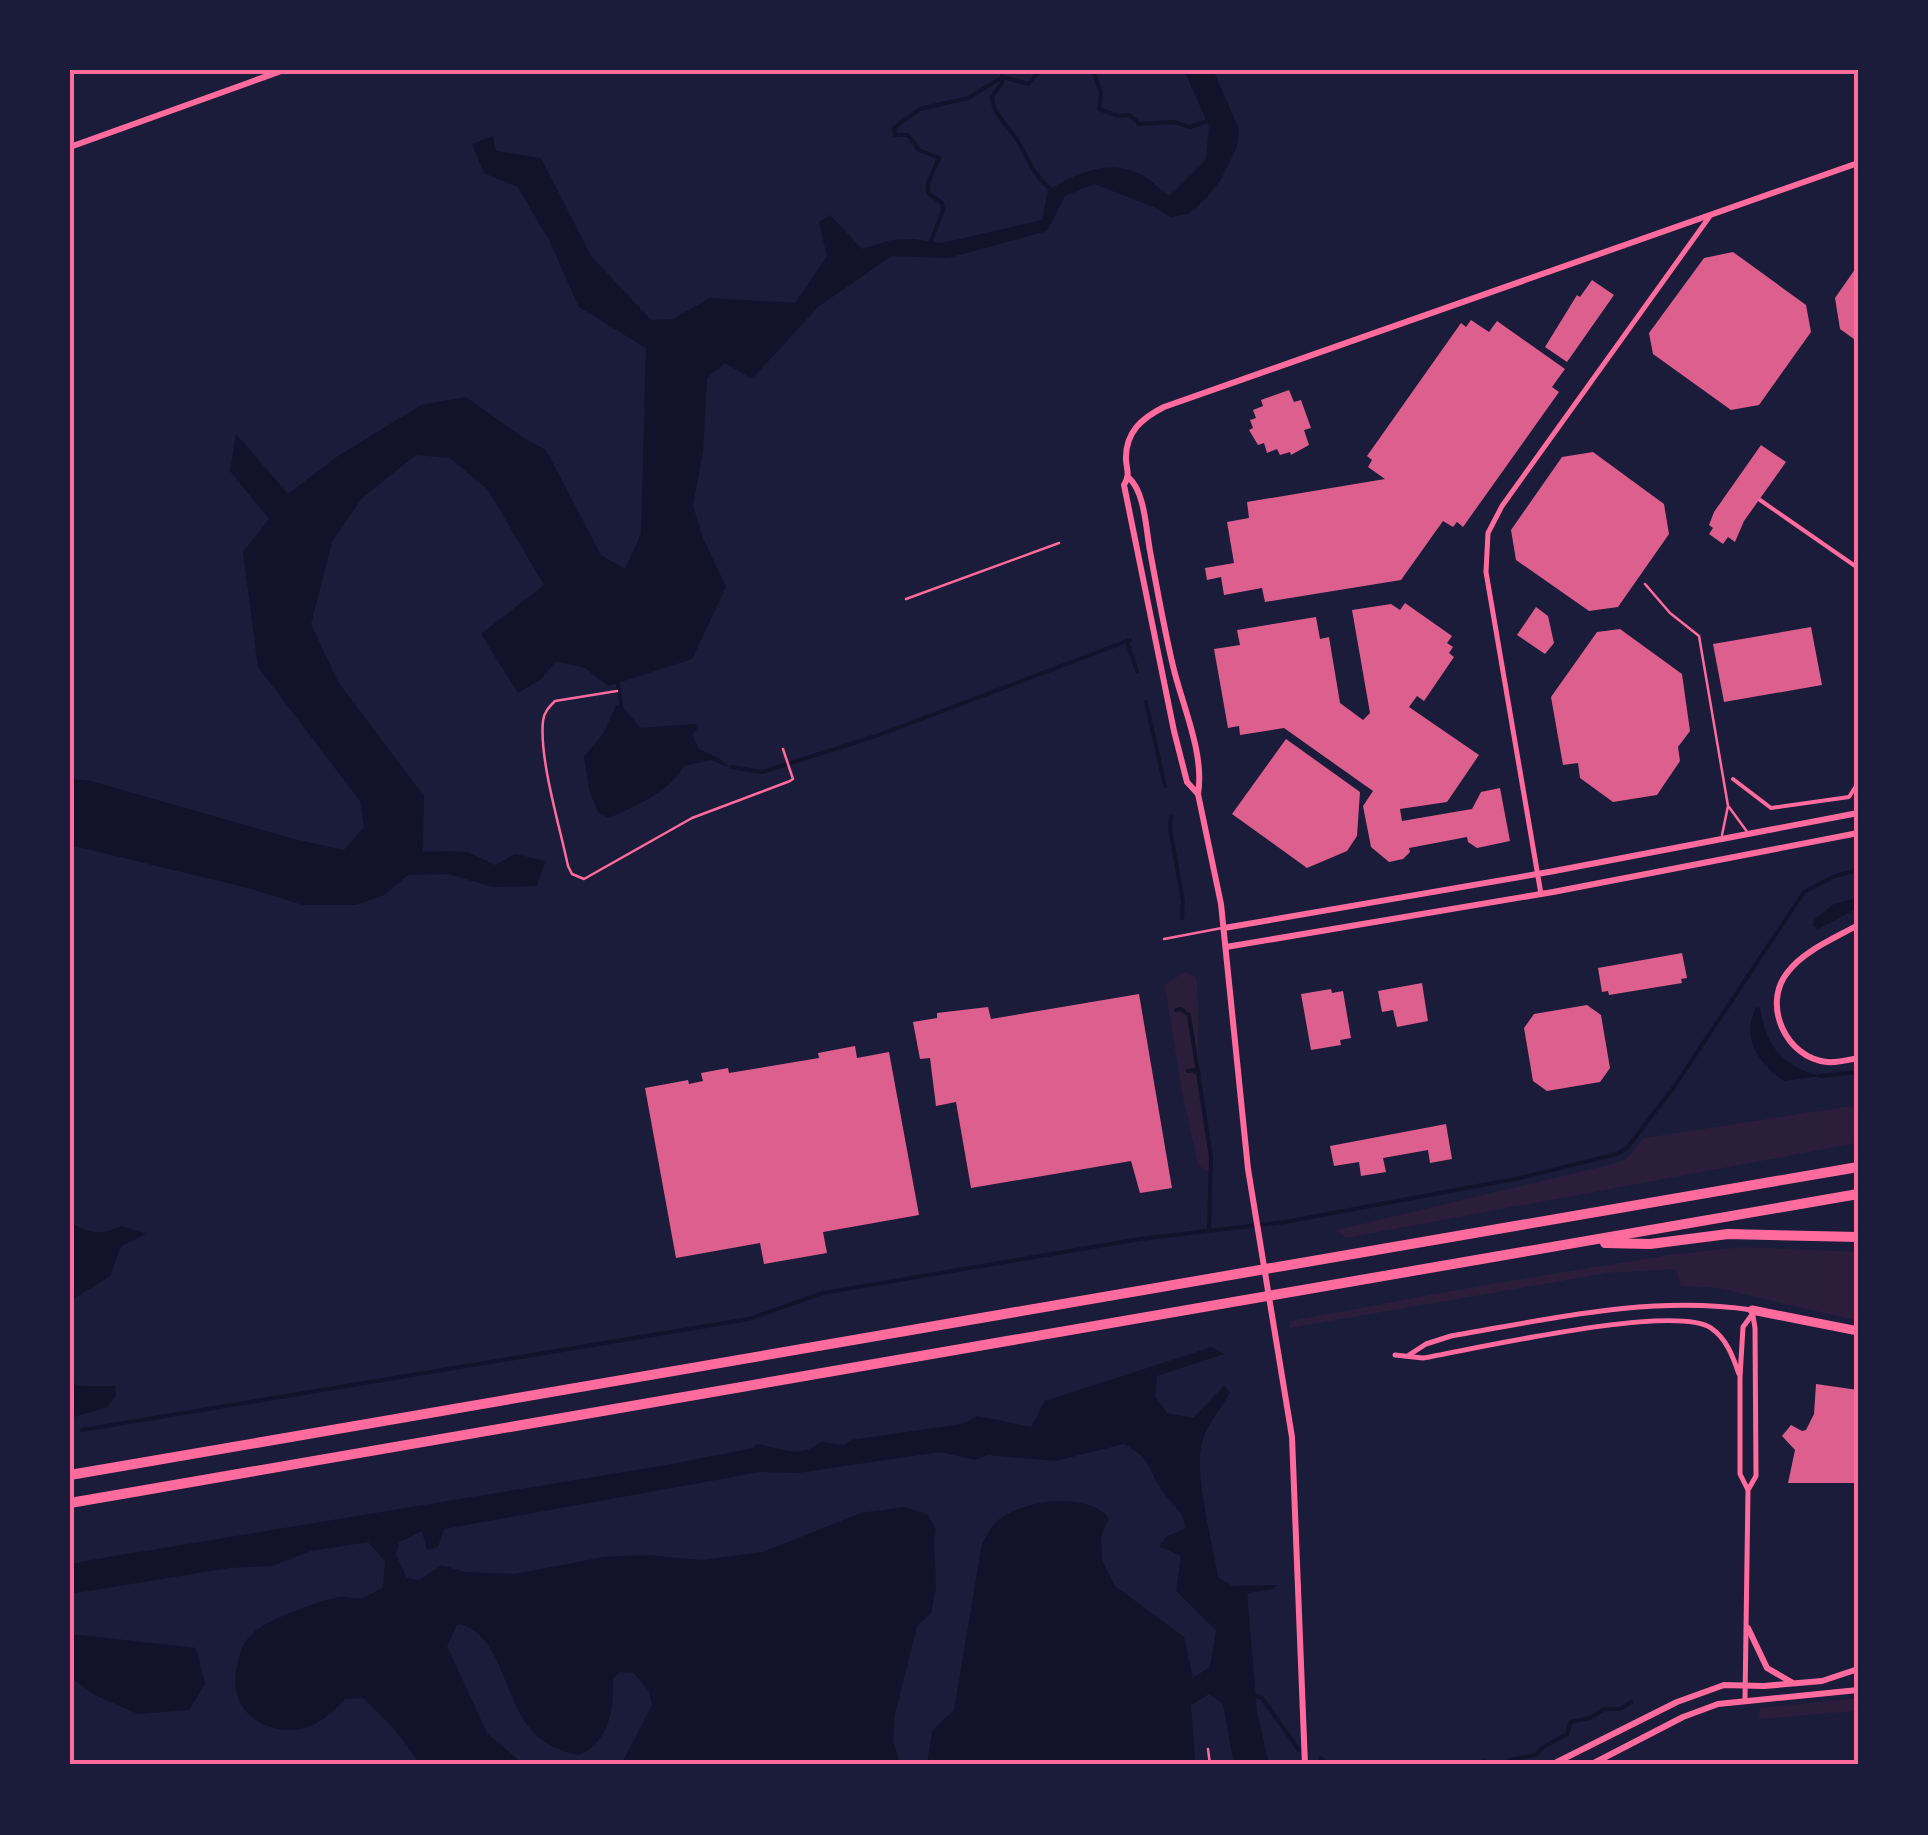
<svg xmlns="http://www.w3.org/2000/svg" width="1928" height="1835" font-family="Barlow,sans-serif">
	<style>
		.green { fill: #2a1e3b }
		.water { fill: #12122b }
		.lines { fill: none; stroke-linecap: round; stroke-linejoin: round }
		.stream { stroke: #12122b; stroke-width: 4 }
		.building { fill: #dd5f8e }
		.path { stroke: #ff6b9d; stroke-width: 2.5 }
		.service { stroke: #ff6b9d; stroke-width: 2.5 }
		.pedestrian { stroke: #ff6b9d; stroke-width: 4 }
		.minor { stroke: #ff6b9d; stroke-width: 5 }
		.tertiary { stroke: #ff6b9d; stroke-width: 6 }
		.primary { stroke: #ff6b9d; stroke-width: 9 }
		.motorway { stroke: #ff6b9d; stroke-width: 10 }
		.neatline { fill: none; stroke: #ff6b9d; stroke-width: 4 }
	</style>
	<rect width="100%" height="100%" fill="#1b1b3a"/>
	<path class="green" d="M1184 972 1196 977C1200 1009 1197 1040 1199 1072 1200 1106 1212 1139 1210 1173L1198 1165 1182 1092 1166 993 1165 985Z
		M1858 1105V1143L1346 1238 1337 1230 1613 1164 1626 1159 1644 1138Z
		M1743 1247 1858 1252V1321L1718 1288 1681 1286 1676 1269 1608 1273 1290 1328V1321L1484 1285 1669 1255Z
		M1858 1698V1711L1759 1719 1760 1708Z"/>
	<path class="water" d="M1184 70H1213L1239 129 1237 147 1220 181 1206 198 1189 214 1171 217 1154 207 1094 184 1065 196 1047 231 948 258 892 256 819 306 752 379 725 363 707 378 703 451 693 506 703 538 726 587 692 659 608 686 585 668 556 661 541 679 518 693 481 634 544 585 488 490 450 458 416 455 362 498 332 542 311 624 338 682 424 796 423 851 468 852 495 865 515 854 545 861 537 886 493 887 448 874 408 875 384 895 356 905H303L252 889 70 845V779L91 781 294 839 344 850 364 827 360 801 258 667 243 552 269 519 230 471 236 434 288 494 338 456 421 405 466 397 522 437 546 450 601 555 625 569 641 534 646 348 579 307 550 242 518 187 484 173 472 144 493 136 496 151 541 158 591 256 651 320 673 319 710 298 795 303 827 256 819 222 830 215 862 249 892 240 913 239 942 243 1042 220 1048 190C1078 173 1108 158 1142 175 1152 180 1160 190 1169 196L1206 159 1209 126Z
		M621 704 640 728 696 724 697 729 692 735 699 749 719 758 730 768 711 760 684 766C671 790 635 807 609 818L598 812 590 793 584 757 603 734 616 706Z
		M1858 898V908L1818 929 1813 926 1814 920 1834 904Z
		M1756 1007 1760 1008C1766 1046 1782 1066 1820 1076L1784 1081C1758 1063 1741 1038 1756 1007Z
		M70 1222C87 1233 103 1236 121 1226L146 1234 121 1246 110 1276 70 1301Z
		M1212 1347 1224 1354 1157 1376 1155 1396 1167 1413 1193 1418 1224 1386 1230 1392C1222 1408 1208 1423 1203 1439 1192 1469 1213 1544 1218 1577L1232 1586 1277 1585 1274 1589 1247 1593 1257 1711 1269 1765H1234L1223 1704 1209 1694 1191 1705 1195 1765H927L932 1731 954 1710 982 1544C986 1538 990 1528 995 1523 1020 1500 1084 1490 1109 1518L1101 1536 1102 1560 1115 1586 1184 1637 1193 1678 1210 1667 1216 1630 1176 1591 1181 1556 1159 1546 1166 1537 1186 1528C1183 1508 1169 1504 1160 1487 1145 1463 1152 1460 1124 1444L1055 1461 988 1455 975 1460 940 1452 797 1473 760 1472 444 1529 438 1547 427 1550 422 1531 399 1542 396 1555 407 1578 419 1580 442 1565 465 1572 515 1574 604 1557 645 1555 702 1560 763 1552 861 1513 905 1507 928 1515 936 1530 934 1540 936 1588 931 1613 917 1626 895 1714 893 1740 900 1765H621L652 1705 649 1691 634 1673 621 1672 613 1678C614 1708 610 1740 580 1755 493 1742 520 1643 460 1624L457 1625 447 1646 487 1733 524 1765H421L395 1730 363 1698 345 1699C334 1711 318 1726 301 1729 261 1735 227 1708 237 1667 240 1654 242 1643 253 1633 268 1619 319 1601 339 1597 347 1596 355 1600 362 1598 369 1596 377 1591 383 1587L385 1561 368 1542 311 1551 272 1566 229 1568 70 1594V1564L103 1558 672 1464 753 1448 757 1444C779 1448 802 1459 820 1442L844 1445 851 1440 962 1424 978 1416 1031 1427 1045 1401Z
		M70 1382 82 1386H115L116 1395 108 1407 70 1418Z
		M70 1634 196 1648 205 1684 189 1710 138 1714 95 1695 70 1677Z"/>
	<g class="lines">
		<path class="stream" d="M1002 70V83L992 97C994 116 1006 123 1016 138 1028 157 1033 177 1053 191
			M1093 70 1101 93 1099 109 1119 116 1130 115 1139 124 1174 122 1190 127 1208 121
			M930 244 943 210 942 203 928 193V183L939 158 919 150 908 135H895L894 128 920 109 968 98 1003 77 1028 84 1041 70
			M1127 642 1137 671
			M617 679 621 704
			M1146 702 1165 786
			M731 767 762 772 876 736 1130 640
			M1171 817 1170 829 1183 901 1182 918
			M1176 1010 1181 1009 1189 1015 1211 1157 1209 1231
			M1188 1071 1193 1070 1199 1074
			M1820 1076 1858 1072
			M82 1430 749 1319 823 1293 1140 1239 1285 1222 1520 1178 1617 1154 1627 1148 1674 1087 1804 892 1835 876 1858 870
			M1251 1694 1262 1698 1299 1750
			M1321 1758 1328 1765
			M1509 1760 1536 1755 1542 1748 1567 1734 1571 1722 1590 1718 1604 1709H1620L1631 1702
			M1481 1765 1484 1760"/>
	</g>
	<path class="building" d="M1733 252 1806 305 1811 332 1759 405 1731 410 1653 354 1649 333 1704 258Z
		M1858 265V342L1840 329 1835 298Z
		M1592 280 1614 295 1567 362 1545 347 1577 295 1580 297Z
		M1471 320 1489 332 1497 321 1565 369 1552 387 1559 392 1463 527 1457 522 1453 527 1443 521 1401 580 1265 602 1262 588 1224 595 1221 577 1207 580 1205 568 1234 563 1227 522 1249 518 1247 502 1385 479 1368 467 1372 460 1367 456 1461 323 1466 327Z
		M1289 390 1294 402 1301 400 1311 428 1304 430 1309 445 1291 455 1290 452 1280 455 1277 449 1267 453 1264 443 1258 445 1249 430 1253 428 1250 420 1256 418 1253 410 1263 406 1261 400Z
		M1761 445 1786 462 1744 521 1735 542 1728 537 1723 544 1709 534 1713 528 1709 525 1714 512Z
		M1593 452 1664 504 1669 534 1618 607 1589 611 1516 560 1511 530 1562 457Z
		M1405 603 1452 636 1447 643 1453 647 1449 653 1454 657 1424 701 1417 696 1409 707 1479 755 1447 802 1400 809 1402 821 1472 809 1481 792 1500 788 1510 841 1477 848 1468 842 1467 837 1409 848 1410 852 1403 859 1389 862 1371 847 1363 806 1373 791 1284 728 1240 735 1239 726 1228 728 1214 649 1240 645 1237 630 1316 617 1320 639 1329 637 1340 703 1363 720 1370 713 1352 610 1391 604 1400 610Z
		M1536 607 1548 616 1554 643 1545 654 1517 635Z
		M1811 627 1822 685 1724 702 1713 644Z
		M1620 629 1682 674 1690 731 1678 747 1680 761 1657 795 1613 802 1580 778 1578 763 1563 765 1551 697 1597 632Z
		M1286 739 1360 792 1357 836 1347 851 1307 868 1232 814Z
		M1682 953 1687 978 1681 979 1682 983 1609 995 1608 991 1602 992 1598 968Z
		M1422 983 1428 1021 1397 1027 1393 1010 1382 1012 1378 991Z
		M1331 989 1332 993 1343 991 1351 1038 1340 1040 1341 1045 1311 1050 1301 994Z
		M1139 994 1172 1188 1140 1193 1131 1161 971 1188 956 1102 936 1106 930 1058 920 1059 913 1022 937 1018V1013L988 1007 991 1019Z
		M1587 1005 1601 1015 1610 1068 1600 1082 1547 1091 1533 1081 1524 1028 1534 1014Z
		M855 1046 857 1058 889 1052 919 1215 823 1232 827 1253 764 1264 760 1243 676 1258 645 1088 688 1080 689 1084 703 1081 701 1073 728 1068 729 1073 819 1058 818 1053Z
		M1446 1124 1452 1159 1430 1163 1428 1150 1383 1158 1386 1172 1361 1176 1359 1162 1334 1166 1330 1146Z
		M1816 1384 1858 1390V1483H1788L1795 1450 1782 1436 1791 1425 1802 1431 1806 1430 1814 1414Z"/>
	<g class="lines">
		<path class="path" d="M617 691 555 701C549 707 544 712 543 721 539 759 560 827 568 866L572 874 584 879 692 818 790 781 793 779 783 749
			M1208 1749 1210 1765"/>
		<path class="service" d="M1645 584 1670 613 1699 636 1728 806 1722 835
			M906 599 1059 543
			M1729 807 1748 833
			M1164 939 1222 928"/>
		<path class="pedestrian" d="M1760 500 1858 568
			M1733 779 1771 808 1849 797 1858 783"/>
		<path class="minor" d="M1541 894 1486 572 1488 533 1502 506 1710 216
			M1395 1355 1423 1358C1475 1349 1674 1303 1711 1328 1727 1339 1733 1357 1739 1374
			M1409 1355 1426 1344 1451 1336C1550 1319 1651 1295 1752 1310L1755 1328 1756 1476 1748 1490
			M1745 1700 1748 1490 1740 1474V1377L1743 1327 1751 1316"/>
		<path class="tertiary" d="M70 147 284 70
			M1129 478C1145 492 1146 530 1150 551 1157 589 1164 628 1173 666 1182 705 1205 754 1198 794L1221 904 1248 1169 1292 1437 1305 1765
			M1198 794 1187 782 1174 731 1124 485C1130 475 1127 471 1126 460 1125 432 1142 418 1164 407L1858 163
			M1858 925C1835 938 1803 951 1787 973 1762 1005 1786 1058 1827 1062 1837 1063 1848 1060 1858 1058
			M1224 928 1549 872 1858 813
			M1226 947 1553 892 1858 833
			M1748 1628 1767 1668 1793 1683
			M1551 1765 1677 1702 1724 1685 1764 1686 1822 1681 1858 1669
			M1590 1765 1683 1717 1718 1704 1858 1690"/>
		<path class="primary" d="M1752 1310 1858 1331"/>
		<path class="motorway" d="M1605 1243 1650 1244 1728 1234 1858 1237
			M70 1475 1858 1167
			M70 1503 1858 1194"/>
	</g>
	<rect width="1928" height="1835" fill="none" stroke="#1b1b3a" stroke-width="145"/>
	<rect x="72" y="72" width="1784" height="1690" class="neatline"/>
</svg>
